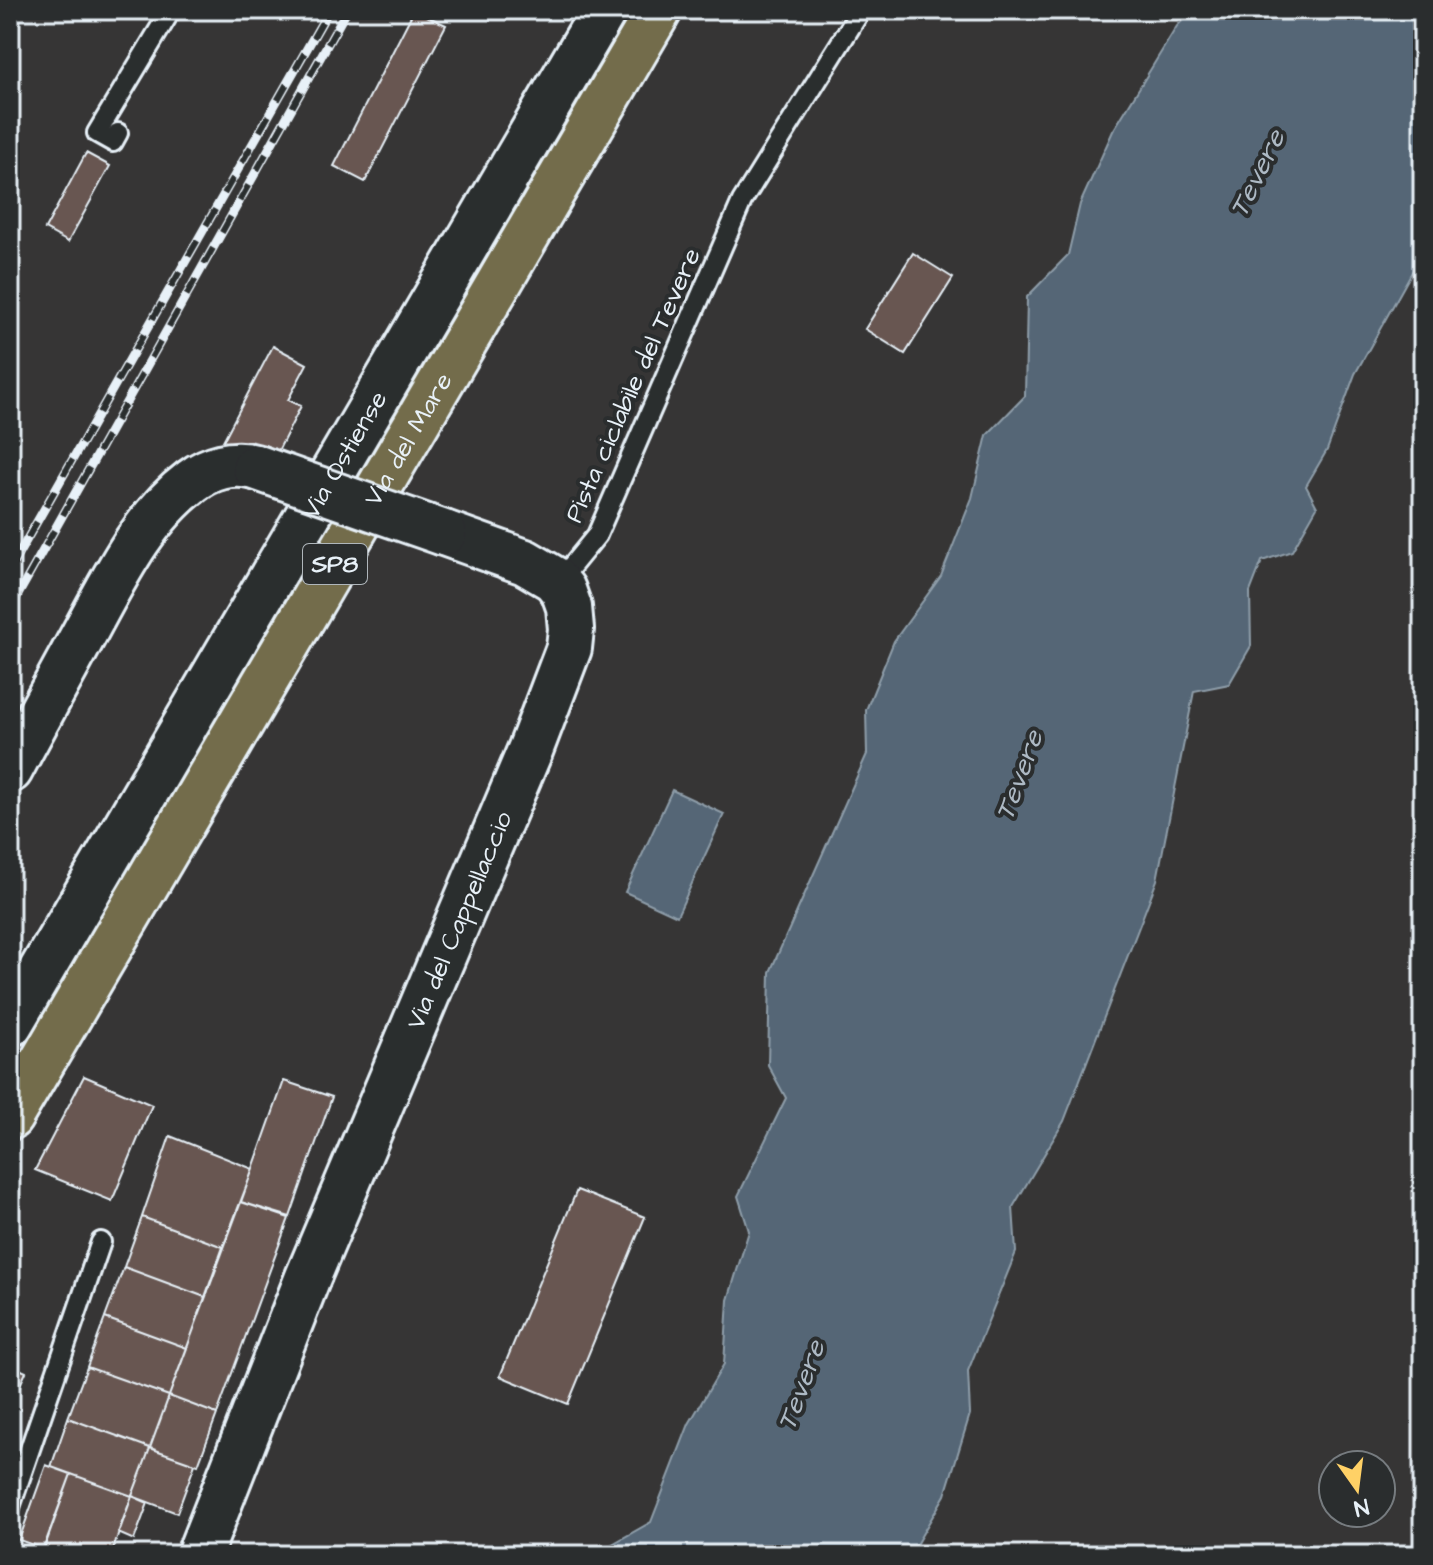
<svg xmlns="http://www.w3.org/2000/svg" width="1433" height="1565" font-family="'Architects Daughter',sans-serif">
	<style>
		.water { fill: #546676; stroke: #8f9eaa; stroke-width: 2 }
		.building { fill: #685751; stroke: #e8f1f8; stroke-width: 2 }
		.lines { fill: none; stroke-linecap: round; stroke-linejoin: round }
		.lane-casing { stroke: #e8f1f8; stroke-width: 24 }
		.secondary-casing { stroke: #e8f1f8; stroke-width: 50 }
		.primary-casing { stroke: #e8f1f8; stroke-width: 50 }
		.lane { stroke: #2a2d2e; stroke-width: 18 }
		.secondary { stroke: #2a2d2e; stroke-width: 44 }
		.primary { stroke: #736c4b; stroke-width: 44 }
		.rail-casing { stroke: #e8f1f8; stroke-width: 9 }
		.rail { stroke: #2a2d2e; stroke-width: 6; stroke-dasharray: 18; stroke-linecap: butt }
		.secondary-bridge-casing { stroke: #e8f1f8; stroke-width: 50; stroke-linecap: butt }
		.secondary-bridge { stroke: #2a2d2e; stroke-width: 44 }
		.labels { text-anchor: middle; stroke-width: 8; stroke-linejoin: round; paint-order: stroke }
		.shield { fill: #2a2d2e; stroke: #afb6bb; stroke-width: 2 }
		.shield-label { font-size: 24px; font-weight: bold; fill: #e8f1f8 }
		.street-label { font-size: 26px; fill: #e8f1f8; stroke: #2a2d2e }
		.water-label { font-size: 28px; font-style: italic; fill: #adb9c4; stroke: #2a2d2e }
	</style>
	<rect width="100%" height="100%" fill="#363535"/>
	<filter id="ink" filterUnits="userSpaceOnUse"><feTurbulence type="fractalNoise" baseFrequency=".0125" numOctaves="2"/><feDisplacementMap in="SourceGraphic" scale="16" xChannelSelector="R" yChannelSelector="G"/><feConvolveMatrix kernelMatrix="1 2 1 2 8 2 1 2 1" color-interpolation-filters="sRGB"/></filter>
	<g filter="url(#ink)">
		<path class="water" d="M1193 10H1423V252L1355 374 1327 450 1306 486 1317 507 1292 551 1262 561 1250 592 1251 646 1229 684 1194 691 1157 880 1064 1121 1013 1207 1016 1252 968 1371 970 1414 945 1495 910 1555H593L651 1522 689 1424 724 1364 728 1300 749 1231 738 1196 786 1098 768 1065 770 972 867 754 866 710 894 641 941 576 972 498 987 435 1025 396 1027 297 1068 255 1080 204 1113 131 1177 26Z
			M672 790 724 814 677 916 625 892Z"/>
		<path class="building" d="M414 10 446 25 365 182 334 166Z
			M86 153 110 166 68 242 45 229Z
			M913 253 953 278 905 354 865 329Z
			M273 346 307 364 288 400 301 406 275 457 223 441Z
			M84 1076 152 1105 112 1201 35 1170Z
			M284 1081 332 1097 290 1217 241 1202Z
			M170 1136 253 1169 223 1247 142 1217Z
			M577 1190 645 1217 568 1404 500 1376Z
			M241 1202 289 1218 217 1414 169 1396Z
			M142 1217 223 1247 205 1297 124 1267Z
			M124 1267 205 1297 187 1348 105 1318Z
			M105 1318 187 1348 169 1396 87 1367Z
			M10 1365 26 1372 10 1407Z
			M87 1367 169 1396 150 1448 68 1418Z
			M169 1396 217 1414 198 1465 150 1448Z
			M68 1418 150 1448 132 1496 51 1467Z
			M150 1448 195 1464 177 1513 132 1496Z
			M46 1465 71 1474 44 1549 19 1540Z
			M71 1474 132 1496 111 1555H41Z
			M132 1496 148 1503 134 1540 118 1533Z"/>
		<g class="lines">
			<defs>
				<path id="lane" d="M118 133 113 142 97 133 171 10
					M554 579 570 568 597 535 742 201 861 10
					M10 1507 101 1242"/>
				<g id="secondary">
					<path d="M10 770C35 723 61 676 86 630 115 577 143 518 192 481 210 467 233 461 255 467"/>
					<path id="s1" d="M10 1024 604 10"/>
					<path id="s2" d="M199 1555 308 1277 531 748 569 648 571 629 569 607 563 590 554 579 525 562 444 533"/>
				</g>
				<g id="primary">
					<path id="s3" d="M10 1117 659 10"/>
				</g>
			</defs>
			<use href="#lane" class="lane-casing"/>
			<use href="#secondary" class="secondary-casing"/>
			<use href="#primary" class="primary-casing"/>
			<use href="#lane" class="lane"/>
			<use href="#secondary" class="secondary"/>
			<use href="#primary" class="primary"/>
			<defs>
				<path id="rail" d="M10 569 329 10
					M10 609 347 10"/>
			</defs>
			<use href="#rail" class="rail-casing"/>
			<use href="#rail" class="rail"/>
			<defs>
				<path id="secondary-bridge" d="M255 467 444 533"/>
			</defs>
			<use href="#secondary-bridge" class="secondary-bridge-casing"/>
			<use href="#secondary-bridge" class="secondary-bridge"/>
		</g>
	</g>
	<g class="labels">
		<rect class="shield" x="303" y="544" width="64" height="40" rx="6"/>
		<g class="shield-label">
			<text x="335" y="572">SP8</text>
		</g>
		<g class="street-label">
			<text transform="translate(632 385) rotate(-66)" y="9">Pista ciclabile del Tevere</text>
			<text dy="9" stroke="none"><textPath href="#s3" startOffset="786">Via del Mare</textPath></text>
			<text dy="9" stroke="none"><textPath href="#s1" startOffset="660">Via Ostiense</textPath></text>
			<text dy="9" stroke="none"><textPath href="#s2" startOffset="686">Via del Cappellaccio</textPath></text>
		</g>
		<g class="water-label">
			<text transform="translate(1256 173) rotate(-64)" y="10">Tevere</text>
			<text transform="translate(1018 775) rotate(-70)" y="10">Tevere</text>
			<text transform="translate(800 1385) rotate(-70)" y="10">Tevere</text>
		</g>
	</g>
	<rect width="1433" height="1565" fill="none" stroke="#2a2d2e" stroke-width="40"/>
	<rect x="20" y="20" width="1393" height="1525" fill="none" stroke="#e8f1f8" stroke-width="3" filter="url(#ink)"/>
	<g transform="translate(1357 1489) rotate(166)"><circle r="38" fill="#2a2d2e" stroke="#767b7f" stroke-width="2"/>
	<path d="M0-6L14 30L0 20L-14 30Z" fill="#ffd166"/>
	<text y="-12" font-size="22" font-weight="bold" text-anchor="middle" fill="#e8f1f8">N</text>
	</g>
</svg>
